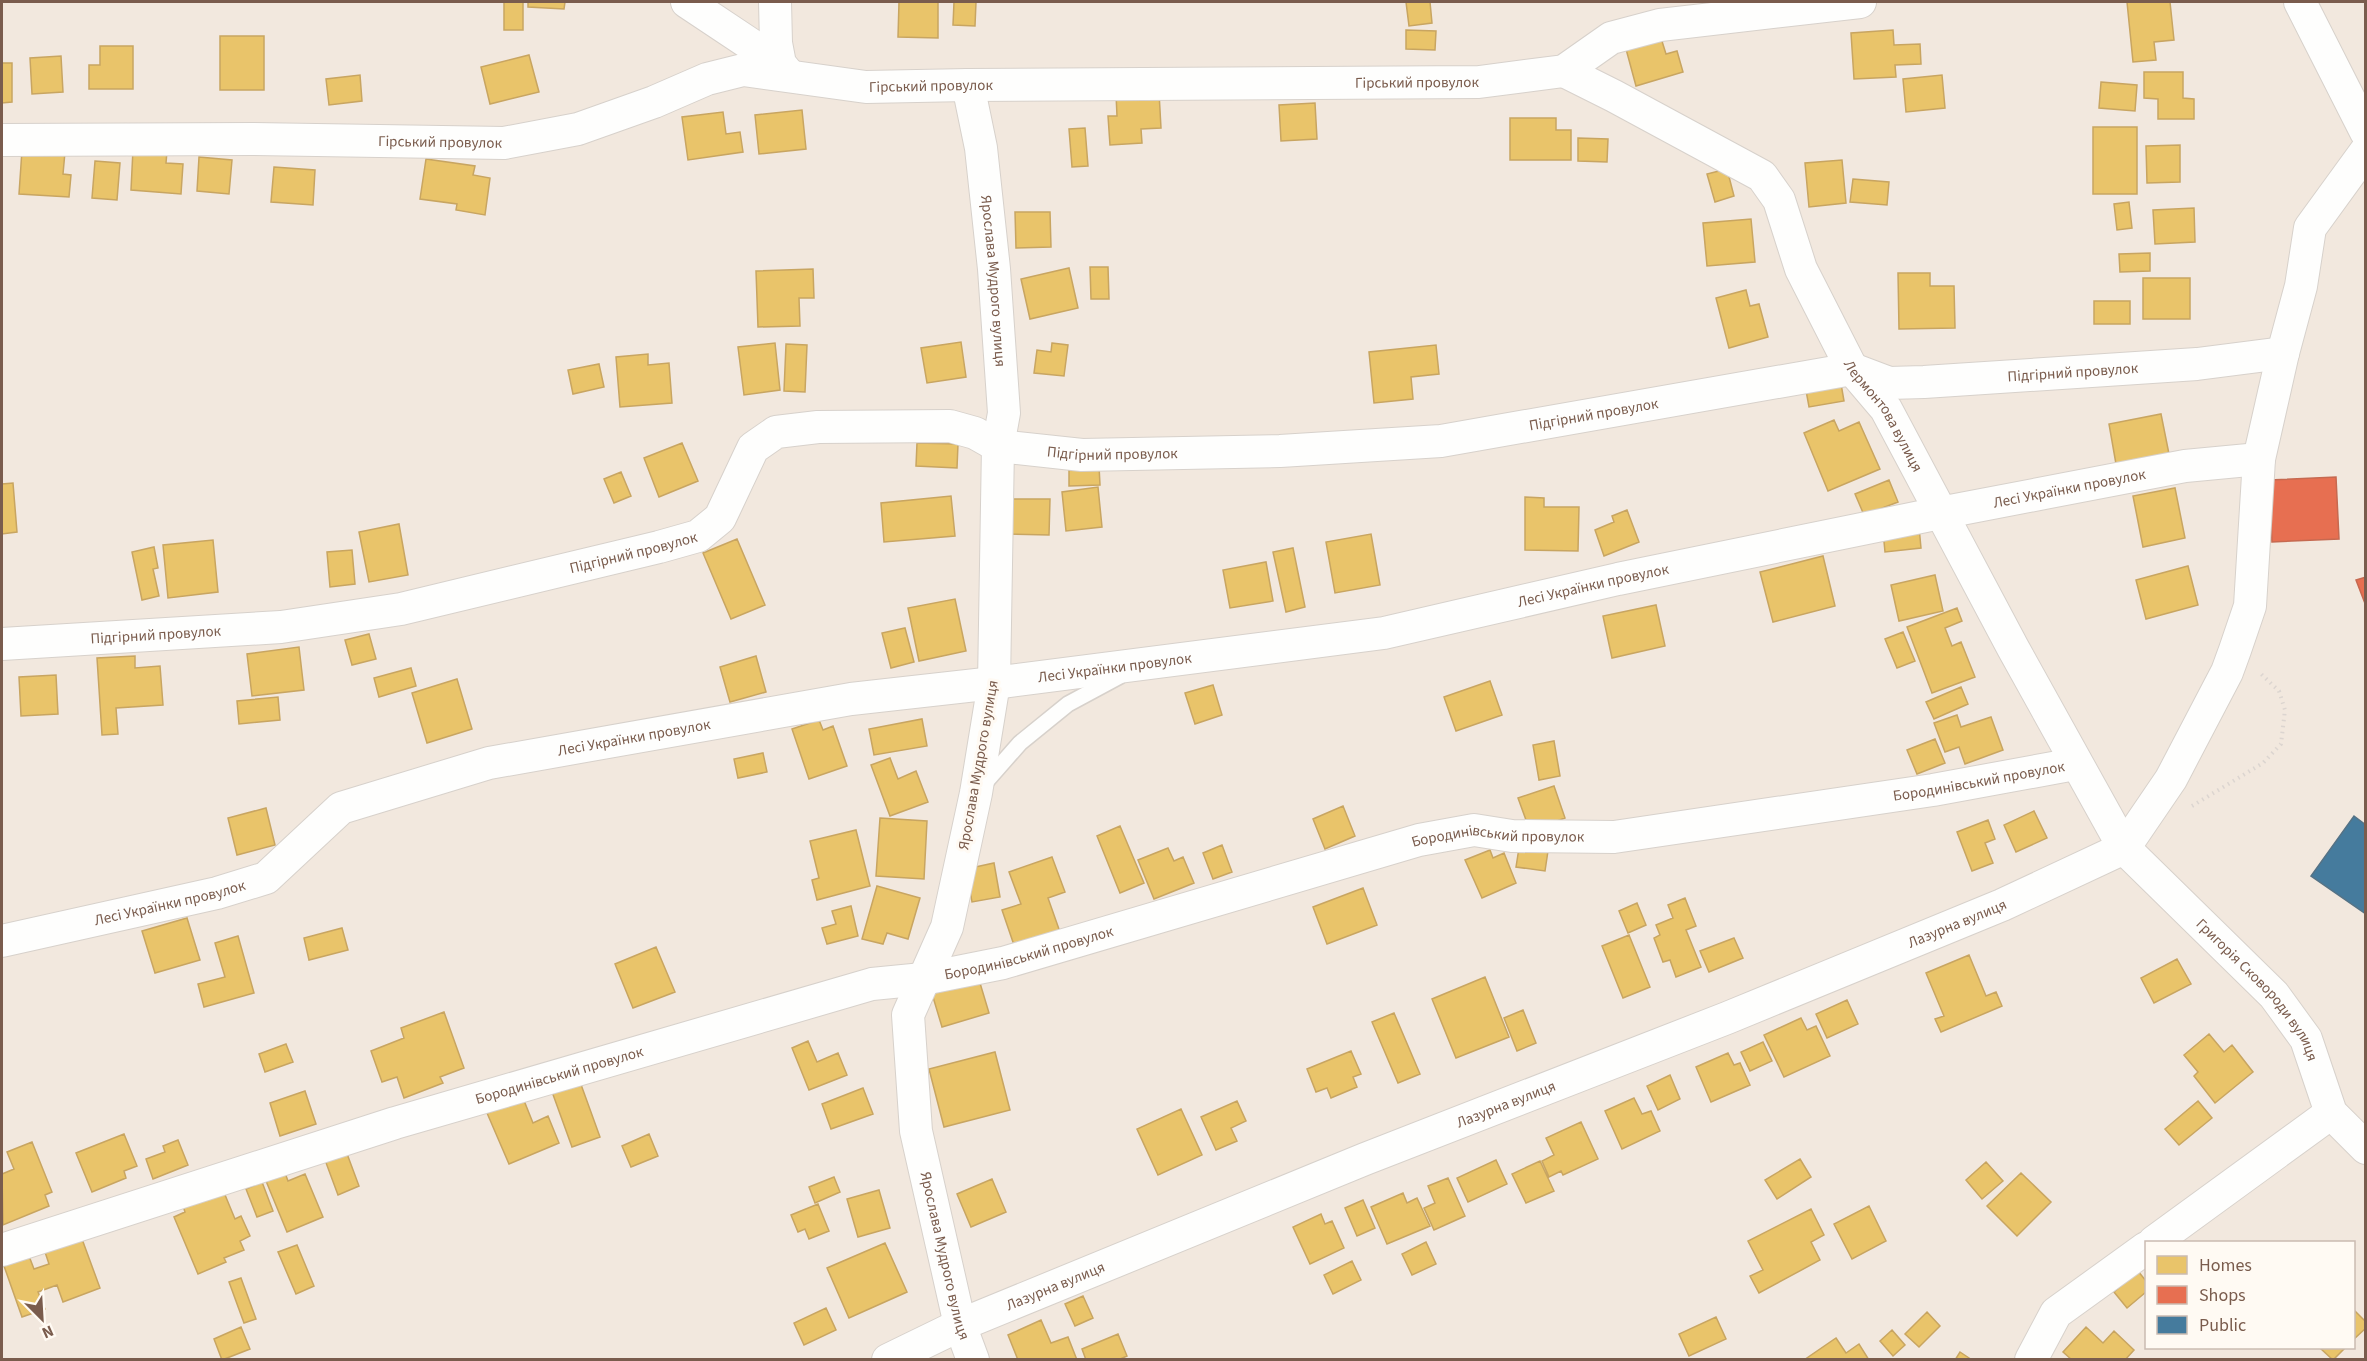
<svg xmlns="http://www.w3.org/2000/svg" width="2367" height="1361" font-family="'Source Sans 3',sans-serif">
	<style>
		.residential { fill: #f2e8de; fill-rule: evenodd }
		.homes { fill: #e9c46a; stroke: #c8a561; stroke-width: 1.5 }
		.shops { fill: #e76f51; stroke: #c66950; stroke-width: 1.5 }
		.public { fill: #457b9d; stroke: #557285; stroke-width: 1.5 }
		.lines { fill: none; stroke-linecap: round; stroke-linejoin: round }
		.service-casing { stroke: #d7d1cb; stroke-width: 18 }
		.minor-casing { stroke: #d7d1cb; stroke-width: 34 }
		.path { stroke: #dcd5d0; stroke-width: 4; stroke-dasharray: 1.5 4.5; stroke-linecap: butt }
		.service { stroke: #fefefd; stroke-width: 15 }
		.minor { stroke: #fefefd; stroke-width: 32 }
		.labels { text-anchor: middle; stroke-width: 6; stroke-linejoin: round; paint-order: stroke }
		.street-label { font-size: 15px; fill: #7a5c4d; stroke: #fffaf3 }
	</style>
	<rect width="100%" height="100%" fill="#f9f5f0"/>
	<path class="residential" d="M2 2H2365V1359L2 1360ZM2146 1242H2354V1348H2146Z"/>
	<path class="homes" d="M504 2H523V30H504Z
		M528 2H565L564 9 528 7Z
		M899 2H938V38L898 37Z
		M954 2H976L975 26 953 25Z
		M1406 2H1430L1432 23 1409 26Z
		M2127 2H2170L2174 40 2154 42 2156 60 2133 62Z
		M1406 30 1436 31 1435 50 1406 49Z
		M1893 30 1894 45 1920 44 1921 64 1895 65 1896 77 1854 79 1851 33Z
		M220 36H264V90H220Z
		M1661 38 1666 54 1677 51 1683 72 1636 86 1626 49Z
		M100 46H133V89H89V65H100Z
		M529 55 539 92 490 104 481 67Z
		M61 56 63 92 32 94 30 58Z
		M2 63H12V102L2 103Z
		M2144 72H2183V98L2194 99V119H2158V99L2144 98Z
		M360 75 362 101 329 105 326 79Z
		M1942 75 1945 108 1906 112 1903 79Z
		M2101 82 2137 85 2135 111 2099 108Z
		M1159 92 1161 128 1141 129 1142 143 1110 145 1108 116H1117L1116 94Z
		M1315 103 1317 139 1281 141 1279 105Z
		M802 110 806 149 759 154 755 115Z
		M723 112 726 134 740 132 743 152 688 160 682 117Z
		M1510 118H1556V130H1571V160H1510Z
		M2093 127H2137V194H2093Z
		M1085 128 1088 166 1072 167 1069 129Z
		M1578 138 1608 139 1607 162 1578 161Z
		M2180 145V182L2147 183 2146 146Z
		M133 149 167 151 166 163 183 164 181 194 131 190Z
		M22 150 65 152 63 174 71 175 69 197 19 194Z
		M199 157 232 160 229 194 197 191Z
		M426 159 475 166 473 175 490 178 485 215 456 210 457 204 420 199Z
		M1842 160 1846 203 1809 207 1805 163Z
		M95 161 120 163 117 200 92 198Z
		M274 167 315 170 313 205 271 202Z
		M1727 169 1734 196 1715 202 1707 174Z
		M1853 179 1889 182 1887 205 1850 202Z
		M2129 202 2132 228 2117 230 2114 204Z
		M2194 208 2195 242 2155 244 2153 210Z
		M1015 212H1050L1051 247 1016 248Z
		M1751 219 1755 262 1707 266 1703 223Z
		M2150 253V271L2120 272 2119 254Z
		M1090 267H1108L1109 299H1091Z
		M1069 268 1078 308 1030 319 1021 279Z
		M813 269 814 298H799L800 326 758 327 756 271Z
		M1898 273H1930V286H1954L1955 328 1899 329Z
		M2143 278H2190V319H2143Z
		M1746 290 1750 306 1759 304 1768 337 1729 348 1716 298Z
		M2094 301H2130V324H2094Z
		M961 342 966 377 927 383 921 348Z
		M775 343 780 390 744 395 738 347Z
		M1052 343 1068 345 1064 376 1034 373 1037 350 1051 352Z
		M786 344 807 345 805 392 784 391Z
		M1436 345 1439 374 1411 377 1413 399 1374 403 1369 352Z
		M648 354V365L669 363 672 403 620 407 616 357Z
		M599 364 604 387 573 394 568 370Z
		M1840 378 1844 401 1809 407 1805 385Z
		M2161 414 2169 454 2116 464 2109 424Z
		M1834 420 1839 431 1859 422 1880 469 1828 491 1804 433Z
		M682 443 698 481 659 497 644 458Z
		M917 443 958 444 957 468 916 466Z
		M1069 466H1099L1100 485 1069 486Z
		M621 472 631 496 614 503 604 479Z
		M1889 480 1898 502 1864 515 1855 494Z
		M13 483 17 532 2 534V484Z
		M1098 487 1102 527 1066 531 1062 492Z
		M2175 488 2185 538 2143 547 2133 496Z
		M951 496 955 536 884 542 881 503Z
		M1525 497 1544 498V507H1579L1578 551 1525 550Z
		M1009 499H1050L1049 535 1009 534Z
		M1627 510 1639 542 1604 556 1595 530 1614 522 1612 516Z
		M399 524 408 575 369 582 359 532Z
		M1919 527 1921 548 1885 552 1883 531Z
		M1371 534 1380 585 1335 593 1326 542Z
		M737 539 765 605 731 619 703 553Z
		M213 540 218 592 168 598 163 545Z
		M154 547 158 568 153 569 159 596 142 600 132 552Z
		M1293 548 1305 607 1286 612 1273 552Z
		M352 550 355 584 330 587 327 552Z
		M1823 556 1835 606 1773 622 1760 572Z
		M1266 562 1273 601 1230 608 1223 570Z
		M2188 566 2198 605 2146 619 2136 580Z
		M1935 575 1943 611 1899 621 1891 585Z
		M955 599 966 651 919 661 908 608Z
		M1656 605 1665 646 1612 658 1603 616Z
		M1957 608 1962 621 1945 628 1952 646 1961 642 1975 677 1932 693 1907 627Z
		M905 628 914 662 891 668 882 633Z
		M1903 632 1915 661 1897 668 1885 639Z
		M369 634 376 659 352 665 345 640Z
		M299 647 304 690 252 696 247 654Z
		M135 656V668L160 666 163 705 116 708 118 734 102 735 97 658Z
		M756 656 766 692 730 702 720 667Z
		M411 668 416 686 379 697 374 678Z
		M56 675 58 714 21 716 19 677Z
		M457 679 472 729 427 743 412 693Z
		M1490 681 1502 715 1456 731 1444 697Z
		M1213 685 1222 715 1195 724 1185 693Z
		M1961 687 1968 704 1934 719 1926 702Z
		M278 697 280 720 239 724 237 701Z
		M1957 715 1961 727 1991 717 2003 750 1965 764 1959 747 1945 752 1934 723Z
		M922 719 927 746 874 755 869 729Z
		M819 720 823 730 833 726 847 766 809 779 792 729Z
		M1935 739 1945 763 1917 774 1907 750Z
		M1554 741 1560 776 1539 780 1533 745Z
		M763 753 767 772 738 778 734 759Z
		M890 758 898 779 916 771 928 802 890 816 871 765Z
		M1554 786 1565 818 1530 831 1518 798Z
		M1343 806 1355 836 1325 849 1313 819Z
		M266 808 275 845 237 855 228 818Z
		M2034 811 2047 838 2016 852 2004 825Z
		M880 818 927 821 924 879 876 876Z
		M1988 820 1995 839 1985 843 1993 863 1972 871 1957 832Z
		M1120 826 1144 883 1120 893 1097 836Z
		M856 830 870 886 817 900 812 880 819 878 810 841Z
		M1222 845 1232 872 1213 879 1203 853Z
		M1168 848 1174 861 1183 857 1194 883 1154 899 1138 860Z
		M1519 848 1548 851 1545 871 1516 867Z
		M1490 850 1493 858 1504 853 1516 883 1482 898 1465 860Z
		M1052 857 1065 892 1048 898 1060 932 1015 948 1002 910 1021 904 1009 872Z
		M994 863 1000 897 972 902 966 869Z
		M877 886 920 898 908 939 887 933 883 944 862 939Z
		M1363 888 1377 925 1327 944 1313 907Z
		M1685 898 1696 926 1686 930 1701 967 1676 977 1670 960 1663 962 1654 938 1660 935 1656 925 1673 918 1668 905Z
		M1637 903 1646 925 1628 933 1619 911Z
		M851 906 858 936 827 944 822 928 836 924 832 911Z
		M187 918 200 960 155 973 142 931Z
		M342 928 348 950 309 960 304 938Z
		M1629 935 1650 987 1623 998 1602 946Z
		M238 936 254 993 204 1007 198 984 225 977 215 943Z
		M1734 938 1743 958 1709 972 1700 951Z
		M656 947 675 992 633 1008 615 964Z
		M1969 955 1986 996 1996 992 2002 1006 1941 1032 1935 1019 1944 1016 1926 973Z
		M2177 959 2191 984 2154 1003 2141 978Z
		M977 973 989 1013 942 1027 930 987Z
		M1485 977 1509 1037 1456 1058 1432 999Z
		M1847 1000 1858 1024 1827 1038 1816 1014Z
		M1523 1010 1536 1043 1517 1051 1504 1018Z
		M444 1012 464 1068 440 1077 443 1083 404 1098 397 1077 382 1082 371 1051 404 1038 401 1028Z
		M1394 1013 1420 1074 1398 1083 1372 1022Z
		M1801 1018 1807 1030 1816 1026 1830 1056 1784 1077 1764 1035Z
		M2209 1034 2224 1052 2232 1045 2253 1072 2215 1103 2194 1076 2198 1072 2184 1055Z
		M808 1041 817 1062 838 1053 847 1075 809 1090 792 1048Z
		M1763 1042 1772 1061 1750 1071 1741 1052Z
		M286 1044 293 1062 265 1072 259 1054Z
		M1351 1051 1361 1074 1353 1077 1357 1087 1331 1098 1327 1088 1316 1092 1307 1069Z
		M995 1052 1010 1110 944 1127 929 1069Z
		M1728 1053 1734 1065 1740 1063 1750 1085 1711 1102 1696 1067Z
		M1670 1075 1680 1099 1658 1110 1647 1086Z
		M579 1079 600 1137 572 1147 551 1089Z
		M863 1088 873 1114 831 1129 822 1104Z
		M305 1091 316 1124 280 1136 270 1103Z
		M523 1098 533 1123 548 1116 559 1143 509 1164 487 1113Z
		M1634 1098 1642 1114 1651 1111 1660 1131 1622 1149 1605 1111Z
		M1237 1101 1246 1121 1231 1128 1237 1141 1216 1150 1201 1117Z
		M2198 1101 2212 1118 2179 1145 2165 1129Z
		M1181 1109 1202 1155 1158 1175 1137 1129Z
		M1581 1122 1598 1159 1563 1175 1561 1171 1549 1177 1542 1161 1554 1155 1546 1138Z
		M124 1134 137 1166 124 1171 126 1178 92 1192 76 1153Z
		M649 1134 658 1156 631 1167 622 1146Z
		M178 1140 188 1165 153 1179 146 1159 165 1152 163 1146Z
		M32 1142 52 1192 45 1195 49 1206 3 1225 2 1174 14 1169 7 1152Z
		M346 1151 359 1186 338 1195 325 1160Z
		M1800 1159 1811 1177 1777 1199 1765 1180Z
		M1496 1160 1507 1184 1468 1202 1457 1178Z
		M1540 1161 1554 1191 1526 1203 1512 1174Z
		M1986 1162 2003 1181 1982 1199 1966 1180Z
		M285 1173 288 1181 305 1174 323 1217 287 1232 266 1181Z
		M2021 1173 2051 1202 2017 1236 1987 1206Z
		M834 1177 840 1192 815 1203 809 1187Z
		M1448 1178 1465 1216 1434 1230 1424 1208 1435 1203 1428 1186Z
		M992 1179 1006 1212 971 1227 957 1194Z
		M262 1182 273 1211 257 1217 246 1189Z
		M223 1190 235 1219 241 1216 250 1236 240 1241 244 1250 224 1258 226 1262 198 1274 174 1217 185 1212 183 1206Z
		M879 1190 890 1228 858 1237 847 1199Z
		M1403 1193 1407 1203 1417 1198 1430 1226 1387 1244 1371 1207Z
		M1363 1200 1375 1228 1357 1236 1345 1208Z
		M818 1204 829 1231 809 1239 805 1229 798 1232 791 1215Z
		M1869 1206 1886 1241 1852 1259 1834 1224Z
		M1811 1209 1824 1235 1811 1242 1820 1260 1759 1293 1750 1276 1763 1270 1748 1241Z
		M1321 1214 1325 1224 1332 1221 1344 1248 1310 1264 1293 1227Z
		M82 1239 100 1288 63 1302 57 1285 38 1292 45 1309 22 1317 4 1266 29 1256 34 1269 49 1264 45 1252Z
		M1426 1242 1436 1264 1412 1275 1402 1254Z
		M885 1243 907 1292 849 1318 827 1268Z
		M297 1245 314 1286 296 1294 278 1252Z
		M1352 1261 1361 1280 1333 1294 1324 1275Z
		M2138 1271 2146 1281V1292L2127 1308 2114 1292Z
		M241 1278 256 1319 244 1323 229 1282Z
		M1083 1296 1093 1318 1075 1326 1065 1304Z
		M826 1308 836 1330 804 1345 794 1323Z
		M2354 1310 2366 1322V1328L2354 1339Z
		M1927 1312 1940 1326 1919 1347 1905 1334Z
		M1716 1317 1726 1339 1689 1356 1679 1334Z
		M1041 1320 1051 1343 1068 1337 1077 1360H1018L1008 1335Z
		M241 1327 250 1349 222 1360 214 1339Z
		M2086 1327 2103 1343 2114 1331 2134 1350 2125 1360H2072L2063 1352Z
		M1892 1330 1905 1345 1893 1356 1880 1341Z
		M1118 1334 1127 1356 1118 1360H1086L1082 1349Z
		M1836 1338 1846 1353 1859 1344 1869 1360H1804Z
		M2320 1348H2345L2333 1360Z
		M1960 1352 1972 1360H1955Z"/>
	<path class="shops" d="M2336 477 2339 539 2272 542 2269 480Z
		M2366 577V606L2356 580Z"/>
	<path class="public" d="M2354 816 2366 825V914L2311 876Z"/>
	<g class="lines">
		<defs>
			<path id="service" d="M983 785 1020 743 1068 704 1120 676"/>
			<g id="minor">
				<path d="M687 2 780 64"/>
				<path d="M775 2 776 43 780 64 789 75"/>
				<path d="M2300 2 2366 132"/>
				<path id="s1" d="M1564 71 1614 96 1762 176 1779 200 1801 269 1852 369 1886 409 2013 648 2124 848 2274 995 2306 1039 2331 1113 2366 1148"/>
				<path id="s2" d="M968 85 981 148 994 269 1004 413 998 446 994 683 976 793 947 927 908 1015 916 1131 960 1325 973 1360"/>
				<path id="s3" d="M2 140 253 139 504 143 578 129 654 102 707 79 743 70 866 87 968 85 1479 82 1564 71 1611 38 1660 25 1860 2"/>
				<path id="s4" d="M2 644 281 627 401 609 659 547 698 536 720 518 753 448 776 432 818 427 950 426 975 433 998 446 1082 455 1280 451 1441 441 1852 369 1889 383 1924 382 2197 364 2283 353"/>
				<path id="s5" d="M2 941 217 893 266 878 341 808 489 763 851 699 994 683 1384 633 1618 579 1940 513 2185 466 2259 459"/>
				<path d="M2154 1242 2331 1113"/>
				<path id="s6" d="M2 1250 395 1123 872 984 923 979 1003 963 1419 840 1474 830 1512 836 1614 837 1933 790 2075 764"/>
				<path id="s7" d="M888 1360 960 1325 1365 1159 1727 1018 2002 905 2124 848 2171 779 2227 672 2235 650 2250 606 2259 459 2283 353 2301 286 2310 228 2366 151"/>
				<path d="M2031 1360 2056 1313 2146 1248"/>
			</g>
		</defs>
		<use href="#service" class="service-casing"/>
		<use href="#minor" class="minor-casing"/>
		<path class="path" d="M2192 806 2263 763 2281 744 2285 710 2279 691 2260 673"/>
		<use href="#service" class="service"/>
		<use href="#minor" class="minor"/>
	</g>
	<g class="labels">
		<g class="street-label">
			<text dy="5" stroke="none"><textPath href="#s3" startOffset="1428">Гірський провулок</textPath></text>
			<text dy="5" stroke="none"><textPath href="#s3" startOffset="942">Гірський провулок</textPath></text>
			<text dy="5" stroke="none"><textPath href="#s3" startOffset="438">Гірський провулок</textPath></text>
			<text dy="5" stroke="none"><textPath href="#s2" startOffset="198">Ярослава Мудрого вулиця</textPath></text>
			<text dy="5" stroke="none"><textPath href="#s4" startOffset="2152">Підгірний провулок</textPath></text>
			<text dy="5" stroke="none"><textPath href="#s4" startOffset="1666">Підгірний провулок</textPath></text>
			<text dy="5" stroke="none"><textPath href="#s1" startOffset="495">Лермонтова вулиця</textPath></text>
			<text dy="5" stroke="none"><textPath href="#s4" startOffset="1182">Підгірний провулок</textPath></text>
			<text dy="5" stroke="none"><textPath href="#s5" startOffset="2134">Лесі Українки провулок</textPath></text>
			<text dy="5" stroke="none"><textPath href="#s4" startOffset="640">Підгірний провулок</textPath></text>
			<text dy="5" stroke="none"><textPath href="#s5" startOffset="1648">Лесі Українки провулок</textPath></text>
			<text dy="5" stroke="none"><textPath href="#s4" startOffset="154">Підгірний провулок</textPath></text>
			<text dy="5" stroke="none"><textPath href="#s5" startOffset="1162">Лесі Українки провулок</textPath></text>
			<text dy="5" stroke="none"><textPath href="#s5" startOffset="676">Лесі Українки провулок</textPath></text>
			<text transform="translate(978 765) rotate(-80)" y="5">Ярослава Мудрого вулиця</text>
			<text dy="5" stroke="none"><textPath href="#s6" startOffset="2042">Бородинівський провулок</textPath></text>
			<text dy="5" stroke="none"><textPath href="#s6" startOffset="1556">Бородинівський провулок</textPath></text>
			<text dy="5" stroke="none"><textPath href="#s5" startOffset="172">Лесі Українки провулок</textPath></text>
			<text dy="5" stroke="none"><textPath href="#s7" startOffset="1155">Лазурна вулиця</textPath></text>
			<text dy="5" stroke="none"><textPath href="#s6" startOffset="1070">Бородинівський провулок</textPath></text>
			<text dy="5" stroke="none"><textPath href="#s1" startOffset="1186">Григорія Сковороди вулиця</textPath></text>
			<text dy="5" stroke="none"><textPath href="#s6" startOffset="584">Бородинівський провулок</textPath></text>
			<text dy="5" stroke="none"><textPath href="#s7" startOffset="669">Лазурна вулиця</textPath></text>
			<text dy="5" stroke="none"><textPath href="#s2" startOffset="1190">Ярослава Мудрого вулиця</textPath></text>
			<text dy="5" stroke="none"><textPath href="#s7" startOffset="183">Лазурна вулиця</textPath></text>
		</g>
	</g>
	<rect width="2367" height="1361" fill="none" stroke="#7a5c4d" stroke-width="6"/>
	<rect x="2145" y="1241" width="210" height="108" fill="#fffaf3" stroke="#cabbb1" stroke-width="1.5"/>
	<rect x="2157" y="1256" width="30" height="18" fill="#e9c46a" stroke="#cabbb1" stroke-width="1.5"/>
	<text x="2199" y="1271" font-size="18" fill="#7a5c4d">Homes</text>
	<rect x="2157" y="1286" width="30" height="18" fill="#e76f51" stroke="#cabbb1" stroke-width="1.5"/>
	<text x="2199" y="1301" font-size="18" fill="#7a5c4d">Shops</text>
	<rect x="2157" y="1316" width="30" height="18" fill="#457b9d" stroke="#cabbb1" stroke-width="1.5"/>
	<text x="2199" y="1331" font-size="18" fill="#7a5c4d">Public</text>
	<g transform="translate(42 1319) rotate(156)" stroke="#fffaf3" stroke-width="4.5" paint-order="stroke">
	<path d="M0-4.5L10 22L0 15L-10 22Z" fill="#7a5c4d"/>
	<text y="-9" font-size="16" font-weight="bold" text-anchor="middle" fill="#7a5c4d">N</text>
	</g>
</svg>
